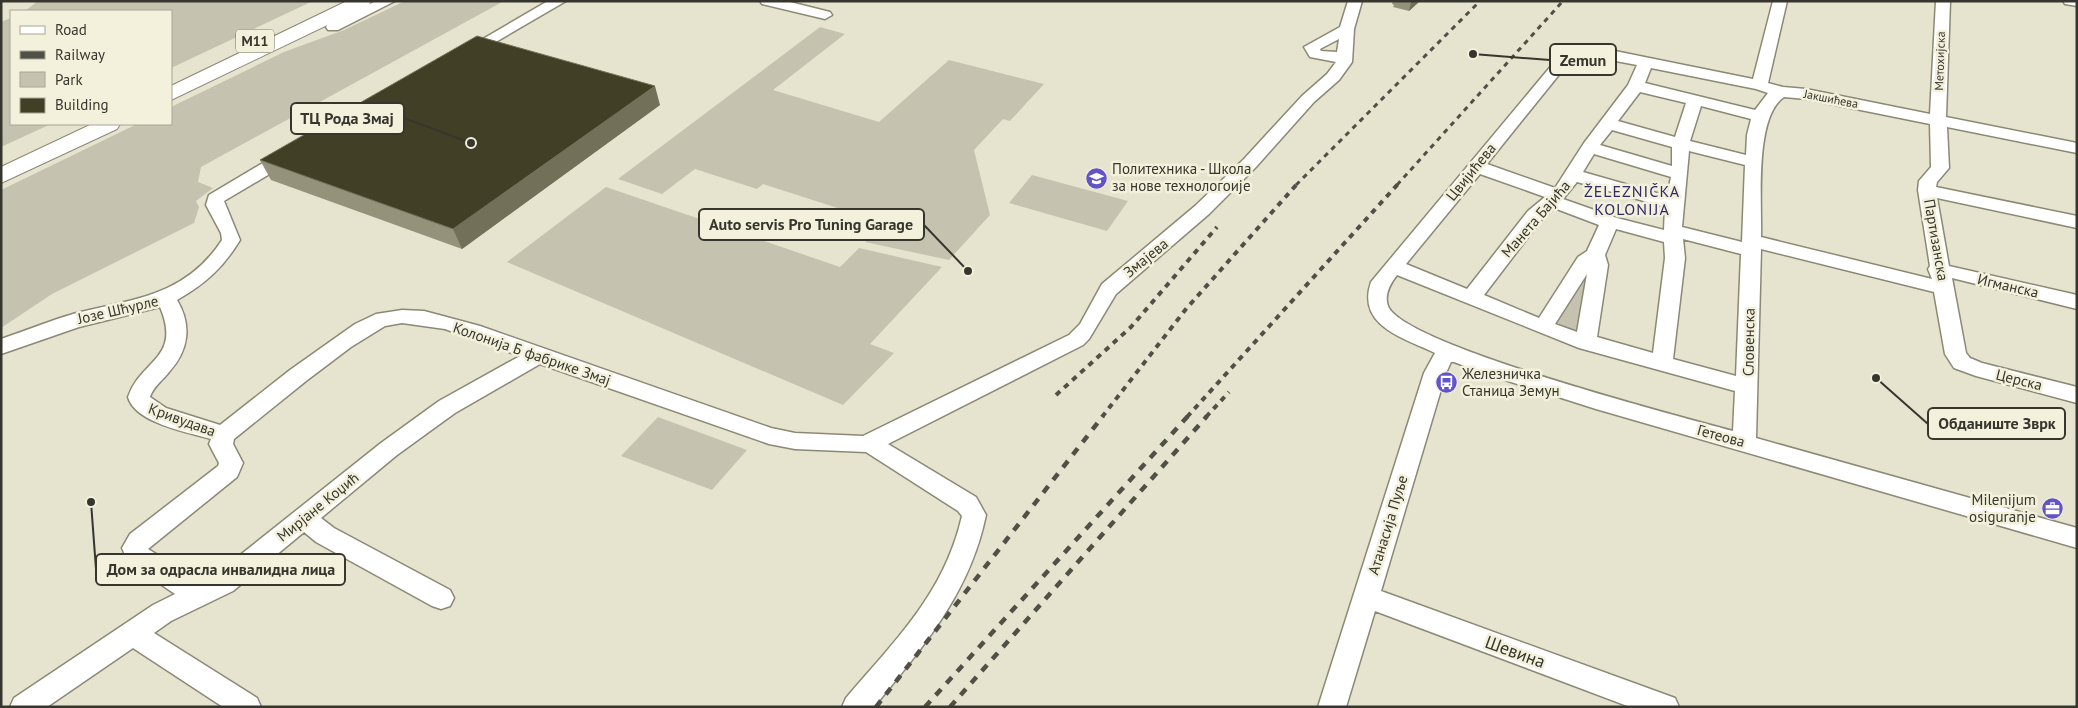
<svg xmlns="http://www.w3.org/2000/svg" width="2078" height="708" font-family="'PT Sans',sans-serif">
	<style>
		.green { fill: #c5c3af }
		.lines { fill: none; stroke-linecap: round; stroke-linejoin: round }
		.minor-casing { stroke: #8b8975; stroke-width: 3 }
		.highway-casing { stroke: #8b8975; stroke-width: 2 }
		.minor { fill: #fff; fill-rule: evenodd }
		.highway { fill: #fff; fill-rule: evenodd }
		.rail-far2 { stroke: #515046; stroke-width: 3; stroke-dasharray: 5 5; stroke-linecap: butt }
		.rail-far1 { stroke: #515046; stroke-width: 4; stroke-dasharray: 5.5 5.5; stroke-linecap: butt }
		.rail { stroke: #515046; stroke-width: 4.5; stroke-dasharray: 8 8; stroke-linecap: butt }
		.wall { fill: #94927a }
		.shaded-wall { fill: #727058 }
		.building { fill: #413f25; stroke: #727058 }
		.labels { text-anchor: middle; stroke-width: 5; stroke-linejoin: round; paint-order: stroke }
		.far-street-label { font-size: 12px; fill: #37362e; stroke: #f3f1db }
		.shield { fill: #f3f1db; stroke: #6f6e62; stroke-width: 1 }
		.shield-label { font-size: 14px; font-weight: bold; fill: #37362e }
		.poi-label { font-size: 15px; fill: #37362e; stroke: #f3f1db; text-anchor: start }
		.street-label { font-size: 15px; fill: #37362e; stroke: #f3f1db }
		.neighbourhood-label { font-size: 16px; letter-spacing: 1px; fill: #302b66; stroke: #f3f1db }
		.near-street-label { font-size: 18px; fill: #37362e; stroke: #f3f1db }
		.leader { fill: none; stroke: #37362e; stroke-width: 2 }
		.callout-dot { fill: #37362e; stroke: #f3f1db; stroke-width: 2 }
		.callout { fill: #f3f1db; stroke: #37362e; stroke-width: 2 }
		.callout-label { font-size: 16px; text-anchor: middle; font-weight: bold; fill: #37362e }
	</style>
	<rect width="100%" height="100%" fill="#e6e4ce"/>
	<path class="green" d="M38 1H313L171 68V11H25Z
		M405 1H504L201 167 198 182 213 188 196 201 199 207 194 223 52 294 1 328V190L137 124H171V107L284 52 344 30Z
		M11 18V124H51L1 147V22Z
		M820 27 845 34 773 90 879 122 949 60 1044 84 1010 121 1003 119 974 150 990 215 949 260 865 242 884 223 763 184 757 189 695 169 662 194 618 179Z
		M1032 175 1128 201 1107 231 1009 203Z
		M606 187 840 267 859 248 942 267 870 344 894 353 843 405 507 262Z
		M1589 266 1581 330H1573L1553 321Z
		M658 417 747 450 712 490 621 456Z"/>
	<g class="lines">
		<defs>
			<path id="minor" d="M376 1H395L338 30H328L326 27 328 24Z
				M548 1H566L470 57 465 59 457 54Z
				M760 1H786L830 12 832 15 825 19 762 4Z
				M1348 1H1362L1354 29 1352 62 1339 80 1314 102 1256 167 1209 214 1116 294 1089 339 1083 345 888 444 976 497 986 515C970 593 923 647 874 707H842L846 698C896 639 944 594 962 516L958 511 866 452 795 449 769 444 540 364 455 413 397 455 321 518 334 528 450 590 454 598 450 606 441 609 432 606 316 542 304 532 233 591 171 621 154 633 257 698 261 707H223L133 648 47 707H10L14 698 153 605 175 594 128 562 122 548 130 534 218 466 219 463 209 444 211 439C187 432 135 423 128 397 141 359 182 359 160 307L79 327 1 354V339C25 331 49 321 73 314 132 299 185 297 222 240L221 233 206 205 209 195 283 151H295L298 155 295 159 224 201 240 240C223 268 205 284 177 300 192 325 189 350 169 372 163 380 153 387 150 397L166 408 220 425 290 370 355 324 376 314 402 310 424 311 480 326 771 428 795 433 863 436 1069 335 1080 324 1102 284 1195 206 1244 159 1302 96 1327 74 1336 62 1310 57 1304 47 1340 27ZM1339 39 1337 52 1321 51 1320 49ZM402 323 445 329 520 356 439 401 381 443 215 575 196 584 192 576 148 549 237 477 243 463 233 444 234 439 306 381 351 347 385 326Z
				M1773 1H1787L1768 83 1783 87 1806 89 1930 114 1936 1H1950L1946 117 2077 143V153L1947 127 1949 168 1937 182 1936 187 2077 216V228L1937 198 1949 266 2077 295V309L1952 278 1966 353 1970 358 1982 363 2077 387V403L1976 376 1954 368 1945 354 1934 292 1761 249 1756 438 2077 528V548L1596 409 1489 375 1454 362H1451L1446 373 1381 591 1675 698 1679 707H1630L1375 611 1346 707H1318L1424 373 1435 353C1404 338 1356 326 1371 282L1556 60 1578 49H1605L1753 79ZM1581 59H1605L1637 65 1628 85 1584 143 1555 188 1487 164 1566 66ZM1651 68 1756 89 1768 93 1755 110 1645 83ZM1640 92 1686 103 1675 137 1618 121ZM1784 97 1806 99 1930 124 1931 167 1919 181 1918 190 1930 266 1928 269 1932 279 1761 237C1762 203 1754 117 1784 97ZM1701 106 1751 119 1747 135 1746 155 1690 141ZM1612 130 1672 147V166L1600 145ZM1689 151 1745 165 1742 242 1682 227ZM1594 154 1671 177 1667 196 1583 172ZM1480 174 1545 197 1528 211 1467 289 1406 264ZM1577 182 1665 207 1664 230 1617 218 1563 199ZM1554 208 1599 225 1587 251 1578 257 1539 318 1484 295 1542 219ZM1616 229 1664 242 1665 258 1653 353 1597 337 1608 265 1605 255ZM1683 239 1741 254 1736 376 1673 359 1685 258ZM1587 274 1577 332 1555 324ZM1397 275 1579 348 1735 391 1733 431C1682 417 1403 345 1388 306 1384 295 1390 284 1397 275Z
				M2063 1H2077V6L2065 4Z"/>
			<path id="highway" d="M347 1H371L369 5 171 100V86Z
				M92 124H120L117 129 1 183V167Z"/>
		</defs>
		<use href="#minor" class="minor-casing"/>
		<use href="#highway" class="highway-casing"/>
		<use href="#minor" class="minor"/>
		<use href="#highway" class="highway"/>
		<path class="rail-far2" d="M1296 185 1480 1
			M1397 185 1563 1"/>
		<path class="rail-far1" d="M1056 395 1131 327 1217 227
			M1102 417 1186 309 1297 184
			M1187 417 1398 184
			M1206 417 1229 392"/>
		<path class="rail" d="M876 707 1103 416
			M925 707 1188 416
			M950 707 1207 416"/>
	</g>
	<path class="wall" d="M1393 1H1420L1409 11 1393 7 1394 5 1392 4Z
		M660 105 462 249 271 180 260 160Z"/>
	<path class="shaded-wall" d="M1412 1H1420L1409 11 1411 2Z
		M655 86 660 105 462 249 453 229Z"/>
	<path class="building" d="M477 36 655 86 453 229 260 160Z"/>
	<defs>
		<symbol id="school-disc" viewBox="-11 -11 22 22"><circle r="9.5" fill="#6053cc" stroke="#f3f1db"/><path d="M0-5L7-2L0 1L-7-2ZM-4 1L0 2.5L4 1V4Q0 6-4 4Z" fill="#fff"/></symbol>
		<symbol id="bus-disc" viewBox="-11 -11 22 22"><circle r="9.5" fill="#6053cc" stroke="#f3f1db"/><path d="M-5-6H5V4H4V6H2V4H-2V6H-4V4H-5ZM-3.5-4V0h7V-4ZM-3.5 1.2v1.5H-2V1.2ZM2 1.2v1.5H3.5V1.2Z" fill="#fff"/></symbol>
		<symbol id="office-disc" viewBox="-11 -11 22 22"><circle r="9.5" fill="#6053cc" stroke="#f3f1db"/><path d="M-6-3h4V-5.5h4V-3h4V5H-6ZM-1-4.5V-3h2v-1.5ZM-6 0V1H6V0Z" fill="#fff"/></symbol>
	</defs>
	<g fill-rule="evenodd">
		<use href="#school-disc" x="1084" y="166" width="25" height="25"/>
		<use href="#bus-disc" x="1434" y="370" width="25" height="25"/>
		<use href="#office-disc" x="2040" y="496" width="25" height="25"/>
	</g>
	<g class="labels">
		<g class="far-street-label">
			<text transform="translate(1940 61) rotate(-88)" y="4">Метохијска</text>
			<text transform="translate(1831 99) rotate(11)" y="4">Јакшићева</text>
		</g>
		<rect class="shield" x="236" y="29.5" width="38" height="23" rx="4"/>
		<g class="shield-label">
			<text x="255" y="46">M11</text>
		</g>
		<g class="poi-label">
			<text x="1112" y="174">Политехника - Школа<tspan x="1112" dy="17">за нове технологоије</tspan></text>
			<text x="1462" y="379">Железничка<tspan x="1462" dy="17">Станица Земун</tspan></text>
			<text x="2036" y="505" text-anchor="end">Milenijum<tspan x="2036" dy="17">osiguranje</tspan></text>
		</g>
		<g class="street-label">
			<text transform="translate(1471 172) rotate(-51)" y="5">Цвијићева</text>
			<text transform="translate(1536 219) rotate(-49)" y="5">Манета Бајића</text>
			<text transform="translate(1936 240) rotate(80)" y="5">Партизанска</text>
			<text transform="translate(1146 258) rotate(-39)" y="5">Змајева</text>
			<text transform="translate(2008 286) rotate(13)" y="5">Игманска</text>
			<text transform="translate(118 310) rotate(-13)" y="5">Јозе Шћурле</text>
			<text transform="translate(1749 342) rotate(-89)" y="5">Словенска</text>
			<text transform="translate(532 354) rotate(19)" y="5">Колонија Б фабрике Змај</text>
			<text transform="translate(2019 380) rotate(14)" y="5">Церска</text>
			<text transform="translate(182 420) rotate(20)" y="5">Кривудава</text>
			<text transform="translate(1721 436) rotate(15)" y="5">Гетеова</text>
			<text transform="translate(318 507) rotate(-39)" y="5">Мирјане Коџић</text>
			<text transform="translate(1388 525) rotate(-73)" y="5">Атанасија Пуље</text>
		</g>
		<g class="neighbourhood-label">
			<text x="1632" y="197">ŽELEZNIČKA<tspan x="1632" dy="18">KOLONIJA</tspan></text>
		</g>
		<g class="near-street-label">
			<text transform="translate(1515 652) rotate(20)" y="6">Шевина</text>
		</g>
	</g>
	<path class="leader" d="M1473 54L1550 60M471 143L404 118M968 271L924 225M1876 378L1928 424M91 502L96 569"/>
	<g class="callout-dot">
		<circle cx="1473" cy="54" r="5"/>
		<circle cx="471" cy="143" r="5"/>
		<circle cx="968" cy="271" r="5"/>
		<circle cx="1876" cy="378" r="5"/>
		<circle cx="91" cy="502" r="5"/>
	</g>
	<g class="callout">
		<rect x="1550" y="44" width="66" height="31" rx="5"/>
		<rect x="291" y="103" width="113" height="31" rx="5"/>
		<rect x="699" y="209" width="225" height="31" rx="5"/>
		<rect x="1928" y="408" width="137" height="31" rx="5"/>
		<rect x="96" y="554" width="249" height="31" rx="5"/>
	</g>
	<g class="callout-label">
		<text x="1583" y="66">Zemun</text>
		<text x="347" y="124">ТЦ Рода Змај</text>
		<text x="811" y="230">Auto servis Pro Tuning Garage</text>
		<text x="1997" y="429">Обданиште Зврк</text>
		<text x="221" y="575">Дом за одрасла инвалидна лица</text>
	</g>
	<rect width="2078" height="708" fill="none" stroke="#37362e" stroke-width="5"/>
	<rect x="10" y="10" width="162" height="115" fill="#f3f1db" stroke="#a8a696"/>
	<rect x="20" y="26" width="25" height="8" fill="#ffffff" stroke="#a8a696"/>
	<text x="55" y="35" font-size="15" fill="#37362e">Road</text>
	<rect x="20" y="51" width="25" height="8" fill="#515046" stroke="#a8a696"/>
	<text x="55" y="60" font-size="15" fill="#37362e">Railway</text>
	<rect x="20" y="72" width="25" height="15" fill="#c5c3af" stroke="#a8a696"/>
	<text x="55" y="85" font-size="15" fill="#37362e">Park</text>
	<rect x="20" y="98" width="25" height="15" fill="#413f25" stroke="#a8a696"/>
	<text x="55" y="110" font-size="15" fill="#37362e">Building</text>
</svg>
